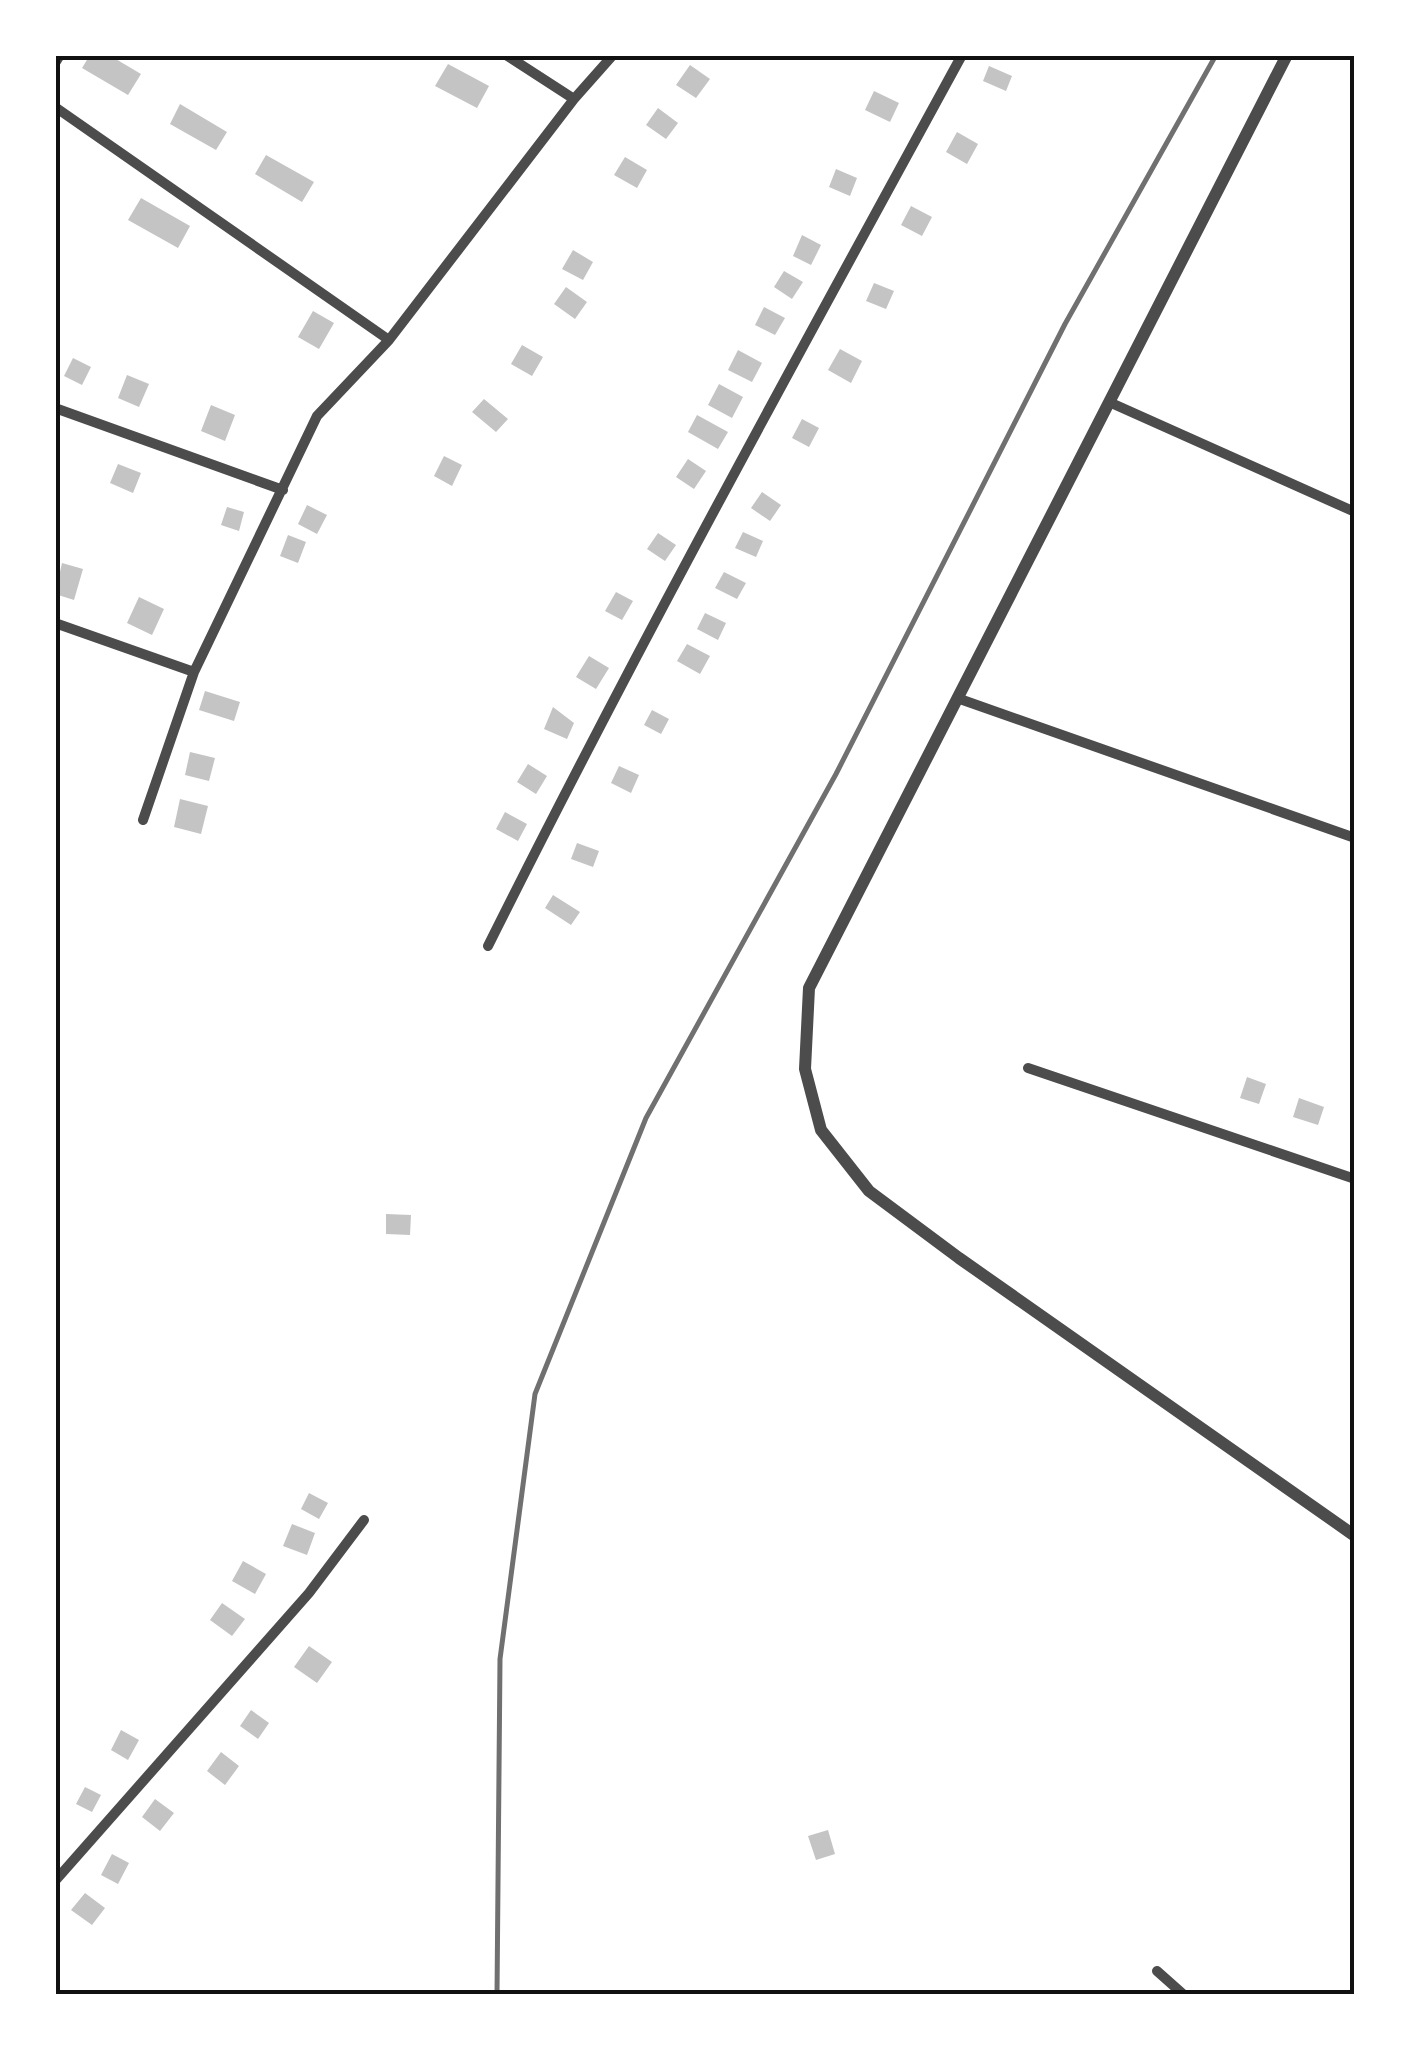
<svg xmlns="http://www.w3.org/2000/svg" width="1410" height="2050" font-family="Spectral,serif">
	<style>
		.building { fill: #c4c4c4 }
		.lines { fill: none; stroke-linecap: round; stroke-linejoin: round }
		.minor { stroke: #4c4c4c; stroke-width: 10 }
		.tertiary { stroke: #4c4c4c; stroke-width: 12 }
		.rail { stroke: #707070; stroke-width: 5 }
		.neatline { fill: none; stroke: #111; stroke-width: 4 }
	</style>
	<rect width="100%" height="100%" fill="#fff"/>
	<path class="building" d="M90 55H109L141 74 128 95 82 68Z
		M448 64 489 86 477 108 435 86Z
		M690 65 710 79 696 98 676 85Z
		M989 66 1012 76 1006 91 983 81Z
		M874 91 899 103 890 122 865 110Z
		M180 104 227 132 216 150 170 124Z
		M658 108 678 123 666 139 646 125Z
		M957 132 978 144 967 164 946 152Z
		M266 155 314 182 302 202 255 174Z
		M625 157 647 170 637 188 614 175Z
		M836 169 857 178 850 196 829 187Z
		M141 198 190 226 178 248 128 220Z
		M911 206 932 217 922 236 901 225Z
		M802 235 821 245 811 265 793 256Z
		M573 250 593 262 583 280 562 269Z
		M784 271 803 282 792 299 774 287Z
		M874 283 894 291 886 309 866 301Z
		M566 287 587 302 575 319 554 304Z
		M764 307 785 318 775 335 755 325Z
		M313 311 334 323 319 349 298 337Z
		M522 345 543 357 532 376 511 364Z
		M840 349 862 361 851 383 828 370Z
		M738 350 762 363 752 382 728 370Z
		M73 358 91 367 82 385 64 376Z
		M127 375 149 384 139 407 118 398Z
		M719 384 743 397 732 418 708 405Z
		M484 399 508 419 496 432 472 412Z
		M211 405 235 415 225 441 201 431Z
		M697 415 728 432 718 449 688 432Z
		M802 419 819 428 809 447 792 438Z
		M444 456 462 465 452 486 434 476Z
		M688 459 706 471 694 489 676 477Z
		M118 464 141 473 133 493 110 483Z
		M762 492 781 505 770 521 751 508Z
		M307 505 327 515 317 534 298 524Z
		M227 507 244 512 239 531 221 525Z
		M743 532 763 541 756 557 735 548Z
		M658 533 676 545 665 561 647 549Z
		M288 535 306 542 298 563 280 556Z
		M62 563 83 569 74 600 55 594Z
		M724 572 746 583 737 599 715 588Z
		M616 592 633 601 622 620 605 611Z
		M139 597 164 609 152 635 127 623Z
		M705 613 726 623 718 640 697 629Z
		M687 644 710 656 700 674 677 661Z
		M589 656 609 668 596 689 576 677Z
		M205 691 240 702 234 721 199 710Z
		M553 707 574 723 567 739 544 729Z
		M652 710 669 719 661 734 644 725Z
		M190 752 215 758 209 781 185 775Z
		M528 764 547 776 536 794 517 782Z
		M619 766 639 775 631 793 611 783Z
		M180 799 208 806 201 834 174 827Z
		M505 812 527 824 518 841 496 829Z
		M577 843 599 851 593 867 571 859Z
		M553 895 580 912 571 925 545 908Z
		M1247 1077 1266 1084 1259 1104 1240 1098Z
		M1299 1098 1324 1107 1318 1125 1293 1117Z
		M386 1214 411 1215 410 1235 386 1234Z
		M309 1493 328 1503 319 1519 301 1509Z
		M292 1524 315 1533 307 1555 283 1546Z
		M243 1561 266 1574 255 1594 232 1581Z
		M222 1603 245 1619 232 1636 210 1620Z
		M309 1646 332 1662 317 1683 294 1667Z
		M251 1710 269 1723 258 1739 240 1726Z
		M121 1730 139 1740 128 1760 111 1750Z
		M221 1752 239 1766 225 1785 207 1771Z
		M85 1787 101 1795 92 1812 76 1804Z
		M155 1799 174 1813 160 1831 142 1817Z
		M828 1830 835 1854 816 1860 808 1836Z
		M112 1854 129 1863 118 1884 101 1875Z
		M85 1893 105 1908 92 1925 71 1910Z"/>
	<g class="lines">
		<path class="minor" d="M506 55 574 99
			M55 63 60 55
			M55 107 389 340
			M1109 402 1355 512
			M55 408 283 490
			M55 623 194 672
			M957 698 1355 838
			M143 820 194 672 317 416 389 340 574 99 613 55
			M488 946C638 645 801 350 962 55
			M1028 1068 1355 1179
			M55 1881 309 1593 364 1520
			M1157 1971 1184 1995"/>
		<path class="tertiary" d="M1287 55 809 988 805 1069 821 1130 869 1191 959 1258 1355 1536"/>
		<path class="rail" d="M497 1995 500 1659 535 1394 646 1118 836 774 1065 324 1216 55"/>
	</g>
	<rect width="1410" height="2050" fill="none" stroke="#ffffff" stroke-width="115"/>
	<rect x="58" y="58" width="1294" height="1934" class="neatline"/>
</svg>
